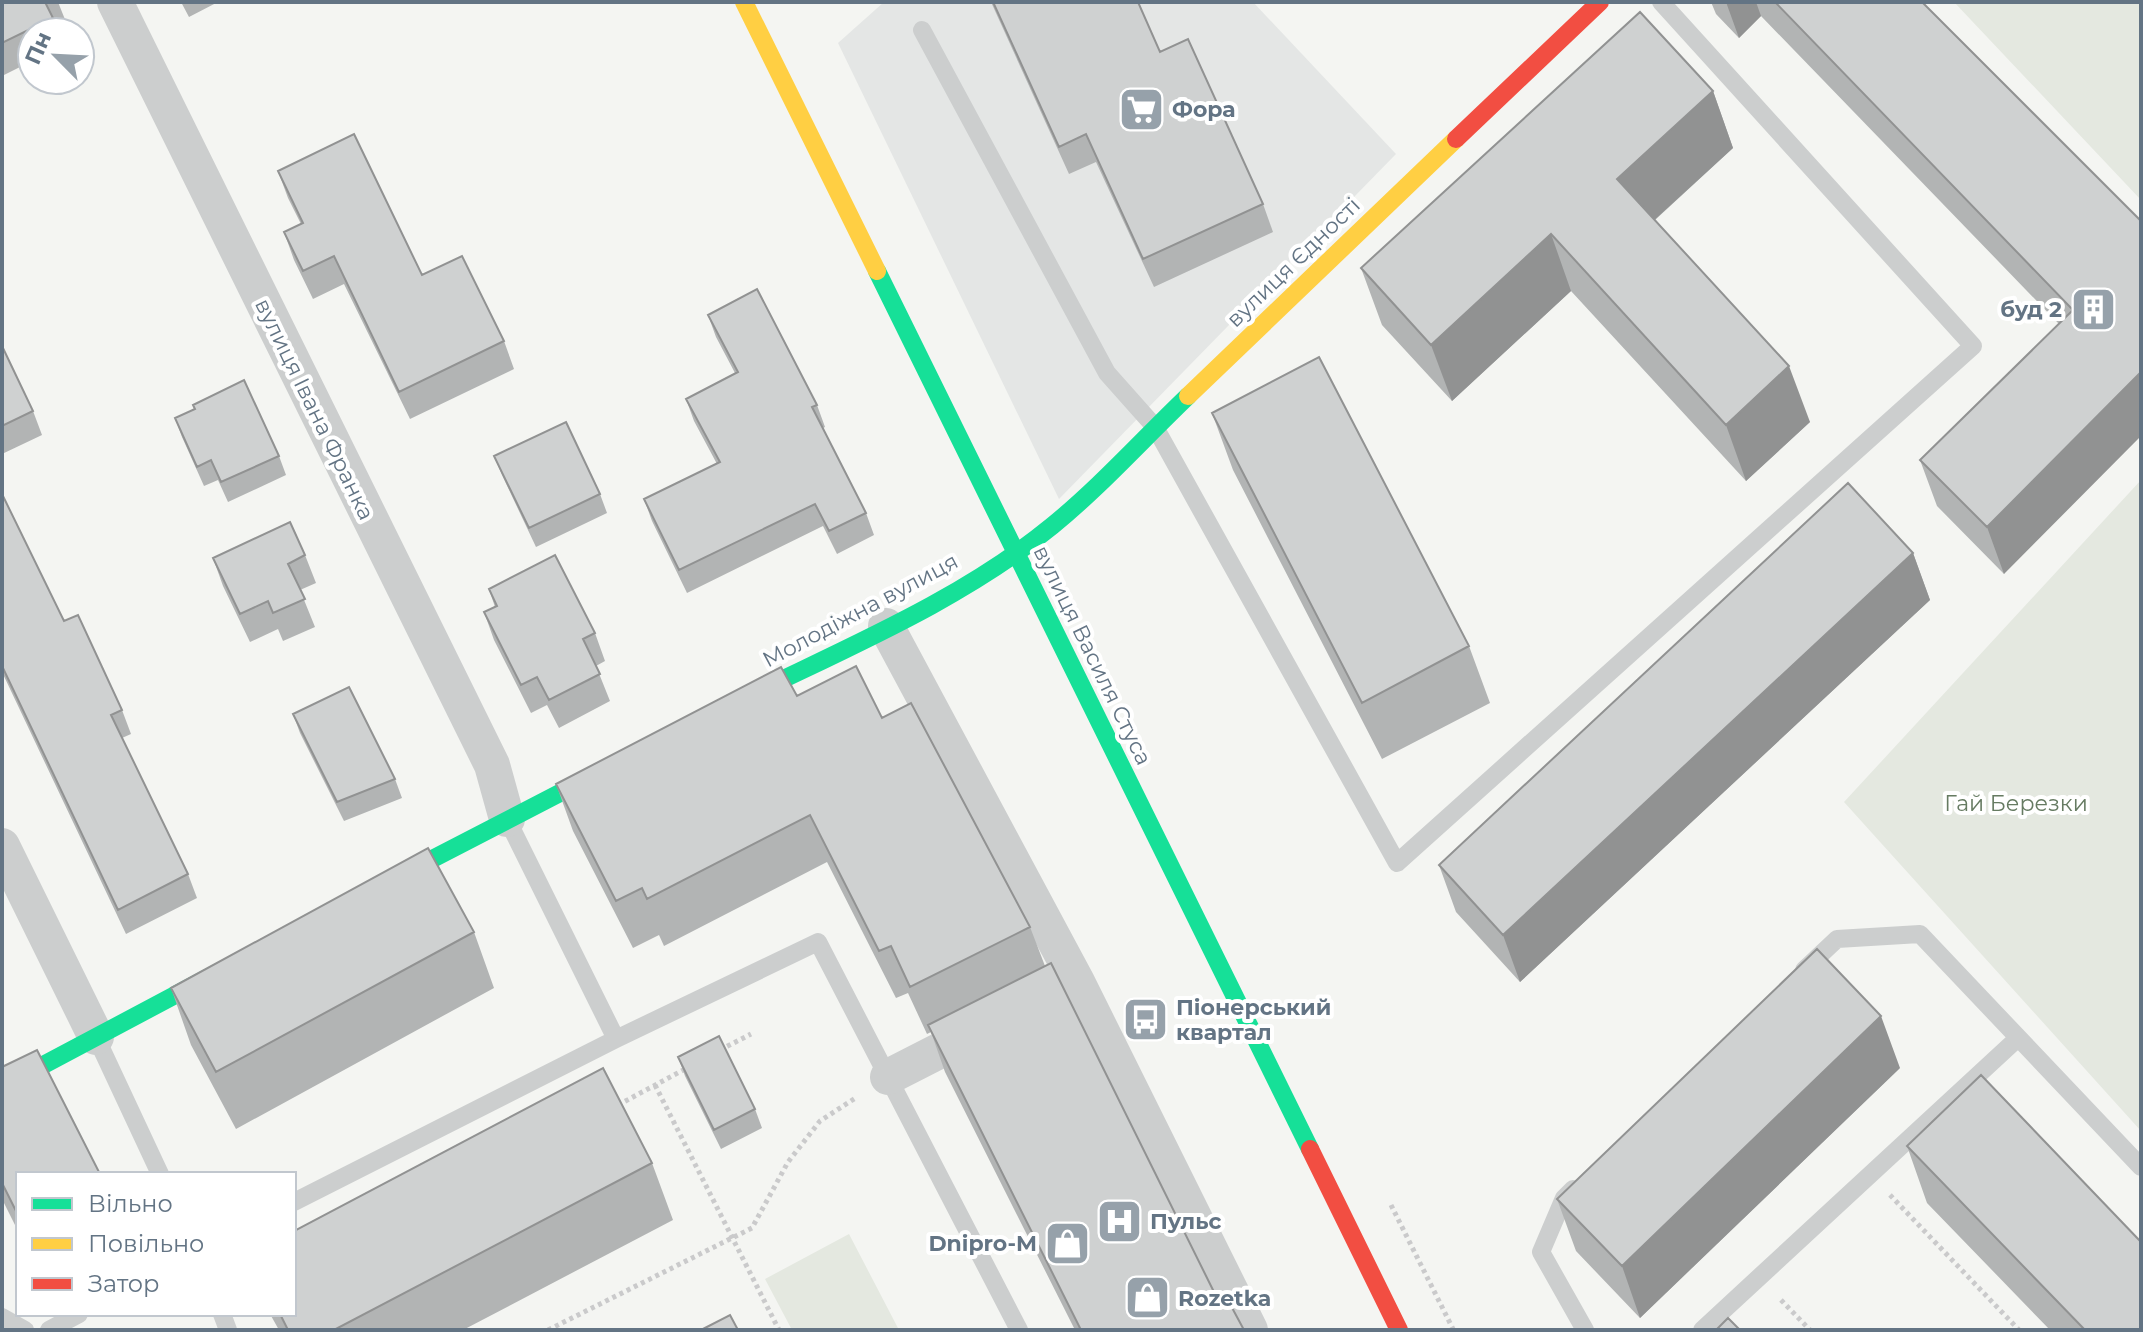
<svg xmlns="http://www.w3.org/2000/svg" width="2143" height="1332" font-family="Montserrat,sans-serif">
	<style>
		.built { fill: #e4e6e5 }
		.green { fill: #e4e8e0 }
		.lines { fill: none; stroke-linecap: round; stroke-linejoin: round }
		.path { stroke: #cacacb; stroke-width: 5; stroke-dasharray: 4 4; stroke-linecap: butt }
		.lane { stroke: #cccece; stroke-width: 18 }
		.street { stroke: #cccece; stroke-width: 36 }
		.fast { stroke: #16e098; stroke-width: 18 }
		.slow { stroke: #ffcf43; stroke-width: 18 }
		.jam { stroke: #f24e42; stroke-width: 18 }
		.wall { fill: #b2b4b4 }
		.shaded-wall { fill: #919292 }
		.building { fill: #cfd1d1; stroke: #919292; stroke-width: 2 }
		.labels { text-anchor: middle; stroke-width: 8; stroke-linejoin: round; paint-order: stroke }
		.poi-label { font-size: 22px; font-weight: bold; fill: #637484; stroke: #fff; text-anchor: start }
		.street-label { font-size: 22px; fill: #637484; stroke: #fff }
		.park-label { font-size: 22px; fill: #667b62; stroke: #fff }
	</style>
	<rect width="100%" height="100%" fill="#f4f5f2"/>
	<path class="built" d="M884 2H1253L1396 154 1059 499 838 43Z"/>
	<path class="green" d="M1954 2H2141V200Z
		M2141 480V1131L1844 802Z
		M849 1234 899 1330H792L765 1279Z"/>
	<g class="lines">
		<path class="path" d="M720 1050 751 1034
			M655 1085 779 1330
			M618 1105 687 1068
			M1890 1195 2019 1330
			M1391 1205 1453 1329
			M1781 1300 1810 1330
			M548 1330 752 1228 788 1162 820 1121 857 1097"/>
		<path class="lane" d="M922 30 1107 373 1155 427 1397 863 1973 346 1661 2
			M507 819 616 1039
			M1804 970 1837 939 1920 934 2141 1167
			M96 1037 160 1174
			M1573 1189 1564 1198 1541 1252 1585 1330
			M294 1202 616 1039 818 942 1019 1330
			M222 1314 228 1330
			M2 1317 25 1330
			M49 1330 79 1314
			M1702 1330 2018 1038"/>
		<path class="street" d="M115 2 492 765 507 819
			M886 626 1077 982 1250 1330
			M2 846 96 1037
			M888 1077 982 1029"/>
		<path class="fast" d="M877 271 1310 1149
			M734 703C841 650 959 602 1052 526 1100 487 1143 439 1188 396
			M382 885 612 766
			M2 1087 226 968"/>
		<path class="slow" d="M744 2 877 271
			M1188 396 1456 139"/>
		<path class="jam" d="M1456 139 1600 2
			M1310 1149 1399 1330"/>
	</g>
	<path class="wall" d="M2 2H58L66 22 56 27 58 32H32V61L2 76Z
		M181 2H218L189 17Z
		M991 2H1138L1160 52 1263 204 1273 232 1154 287 1096 162 1069 174Z
		M1711 2H1922L2141 221 2004 574 1937 506 1920 460 2059 324 1761 16 1739 38 1716 14Z
		M1713 91 1733 148 1655 220 1810 422 1746 481 1571 291 1452 401 1382 325 1361 268Z
		M278 171 422 275 504 341 514 369 410 419 344 284 313 299 294 260 284 232 301 224 288 198Z
		M708 315 817 405 825 427 823 428 866 513 874 535 837 554 823 526 687 593 652 521 644 499 717 464 694 421 686 399 735 373 716 337Z
		M2 346 33 411 42 435 2 454Z
		M1212 413 1469 646 1490 703 1382 759 1233 470Z
		M175 418 279 456 286 475 228 502 218 480 204 486 182 437Z
		M494 456 600 494 607 513 536 547 502 475Z
		M2 494 64 621 122 710 131 734 122 738 188 874 197 898 126 934 2 672Z
		M1913 553 1930 600 1520 982 1456 912 1439 865Z
		M305 555 316 583 300 590 315 627 283 641 278 629 250 642 223 586 213 558Z
		M489 589 595 633 605 661 596 666 610 701 559 728 547 705 531 713 494 640 484 612 495 607Z
		M797 696 1030 927 1045 966 1214 1292 1244 1330H1075L945 1072 931 1032 927 1034 908 993 896 998 827 862 664 946 659 935 633 948 573 831 556 784Z
		M293 714 395 779 402 798 344 821 300 733Z
		M474 932 494 988 236 1129 191 1045 171 988Z
		M678 1057 755 1109 762 1128 721 1149 685 1076Z
		M2 1067 18 1174V1231L2 1199Z
		M1900 1068 1640 1318 1576 1251 1557 1199Z
		M1907 1146 2141 1330H2050L1927 1203Z
		M652 1163 673 1220 463 1330H279L270 1314H294Z"/>
	<path class="shaded-wall" d="M1726 2H1756L1761 16 1739 38Z
		M1713 91 1733 148 1638 235 1617 179Z
		M1551 234 1571 291 1452 401 1431 345Z
		M1789 366 1810 422 1746 481 1726 425Z
		M2141 372V436L2004 574 1987 527Z
		M1913 553 1930 600 1520 982 1503 935Z
		M1881 1016 1900 1068 1640 1318 1622 1266Z"/>
	<path class="building" d="M2 2H45L53 18 2 43Z
		M993 2H1138L1160 52 1188 39 1263 204 1143 259 1086 134 1059 147Z
		M1775 2H1922L2141 221V372L1987 527 1920 460 2073 310Z
		M1640 12 1713 91 1617 179 1789 366 1726 425 1551 234 1431 345 1361 268Z
		M354 134 422 275 462 256 504 341 399 392 334 256 303 271 284 232 303 223 278 171Z
		M757 289 817 405 812 407 866 513 829 531 815 504 679 570 644 499 720 462 686 399 738 372 708 315Z
		M2 346 33 411 2 426Z
		M1319 357 1469 646 1362 703 1212 413Z
		M244 380 279 456 221 482 211 460 197 467 175 418 195 409 193 405Z
		M566 422 600 494 529 528 494 456Z
		M1848 483 1913 553 1503 935 1439 865Z
		M2 494 64 621 78 615 122 710 111 715 188 874 118 910 2 666Z
		M290 522 305 555 288 564 305 599 273 613 268 601 240 614 213 558Z
		M555 555 595 633 583 639 600 674 549 700 537 677 521 685 484 612 497 606 489 589Z
		M856 666 882 718 911 703 1030 927 910 987 891 946 879 951 810 815 647 899 642 888 616 901 556 784 781 667 797 696Z
		M349 687 395 779 337 802 293 714Z
		M428 848 474 932 216 1072 171 988Z
		M1817 949 1881 1016 1622 1266 1557 1199Z
		M1051 963 1214 1292 1230 1304 1244 1330H1081L928 1025Z
		M719 1036 755 1109 714 1130 678 1057Z
		M37 1050 100 1174H18V1215L2 1183V1067Z
		M603 1068 652 1163 334 1330H288L280 1314H294V1231Z
		M1981 1075 2141 1242V1330H2085L1907 1146Z
		M730 1315 738 1330H701Z
		M1728 1318 1740 1330H1716Z"/>
	<defs>
		<symbol id="supermarket-square" viewBox="-11 -11 22 22"><rect x="-9" y="-9" width="18" height="18" rx="4" fill="#96a1aa" stroke="#fff"/><path d="M-6-5.5h2.5l.6 2H6L4.5 2H-2.5L-4.4-4H-6ZM-1.5 3.2a1.3 1.3 0 1 0 .1 0ZM3 3.2a1.3 1.3 0 1 0 .1 0Z" fill="#fff"/></symbol>
		<symbol id="building-square" viewBox="-11 -11 22 22"><rect x="-9" y="-9" width="18" height="18" rx="4" fill="#96a1aa" stroke="#fff"/><path d="M-4-6H4V6H1V3H-1V6H-4ZM-2.5-4.3h1.7v1.8h-1.7ZM.8-4.3h1.7v1.8H.8ZM-2.5-1h1.7V.8h-1.7ZM.8-1h1.7V.8H.8Z" fill="#fff"/></symbol>
		<symbol id="bus-square" viewBox="-11 -11 22 22"><rect x="-9" y="-9" width="18" height="18" rx="4" fill="#96a1aa" stroke="#fff"/><path d="M-5-6H5V4H4V6H2V4H-2V6H-4V4H-5ZM-3.5-4V0h7V-4ZM-3.5 1.2v1.5H-2V1.2ZM2 1.2v1.5H3.5V1.2Z" fill="#fff"/></symbol>
		<symbol id="hospital-square" viewBox="-11 -11 22 22"><rect x="-9" y="-9" width="18" height="18" rx="4" fill="#96a1aa" stroke="#fff"/><path d="M-5-5h3v3.5h4V-5h3V5h-3V1.5h-4V5h-3Z" fill="#fff"/></symbol>
		<symbol id="shop-square" viewBox="-11 -11 22 22"><rect x="-9" y="-9" width="18" height="18" rx="4" fill="#96a1aa" stroke="#fff"/><path d="M-5-2.5h2.3a2.7 3.5 0 0 1 5.4 0H5L5.5 6h-11ZM-1.5-2.5h3a1.5 2.3 0 0 0-3 0Z" fill="#fff"/></symbol>
	</defs>
	<g fill-rule="evenodd">
		<use href="#supermarket-square" x="1116" y="84" width="51" height="51"/>
		<use href="#building-square" x="2068" y="284" width="51" height="51"/>
		<use href="#bus-square" x="1120" y="994" width="51" height="51"/>
		<use href="#hospital-square" x="1094" y="1196" width="51" height="51"/>
		<use href="#shop-square" x="1042" y="1218" width="51" height="51"/>
		<use href="#shop-square" x="1122" y="1272" width="51" height="51"/>
	</g>
	<g class="labels">
		<g class="poi-label">
			<text x="1172" y="117">Фора</text>
			<text x="2062" y="317" text-anchor="end">буд 2</text>
			<text x="1176" y="1015">Піонерський<tspan x="1176" dy="25">квартал</tspan></text>
			<text x="1150" y="1229">Пульс</text>
			<text x="1037" y="1251" text-anchor="end">Dnipro-M</text>
			<text x="1178" y="1306">Rozetka</text>
		</g>
		<g class="street-label">
			<text transform="translate(1293 262) rotate(-44)" y="8">вулиця Єдності</text>
			<text transform="translate(315 409) rotate(64)" y="8">вулиця Івана Франка</text>
			<text transform="translate(860 610) rotate(-28)" y="8">Молодіжна вулиця</text>
			<text transform="translate(1093 655) rotate(64)" y="8">вулиця Василя Стуса</text>
		</g>
		<g class="park-label">
			<text x="2016" y="811">Гай Березки</text>
		</g>
	</g>
	<rect width="2143" height="1332" fill="none" stroke="#637484" stroke-width="8"/>
	<rect x="16" y="1172" width="280" height="144" fill="#ffffff" stroke="#c1c7ce" stroke-width="2"/>
	<rect x="32" y="1198" width="40" height="12" fill="#16e098" stroke="#c1c7ce" stroke-width="2"/>
	<text x="88" y="1212" font-size="24" fill="#637484">Вільно</text>
	<rect x="32" y="1238" width="40" height="12" fill="#ffcf43" stroke="#c1c7ce" stroke-width="2"/>
	<text x="88" y="1252" font-size="24" fill="#637484">Повільно</text>
	<rect x="32" y="1278" width="40" height="12" fill="#f24e42" stroke="#c1c7ce" stroke-width="2"/>
	<text x="88" y="1292" font-size="24" fill="#637484">Затор</text>
	<g transform="translate(56 56) rotate(294)"><circle r="38" fill="#ffffff" stroke="#c1c7ce" stroke-width="2"/>
	<path d="M0-6L14 30L0 20L-14 30Z" fill="#96a1aa"/>
	<text y="-12" font-size="22" font-weight="bold" text-anchor="middle" fill="#637484">Пн</text>
	</g>
</svg>
